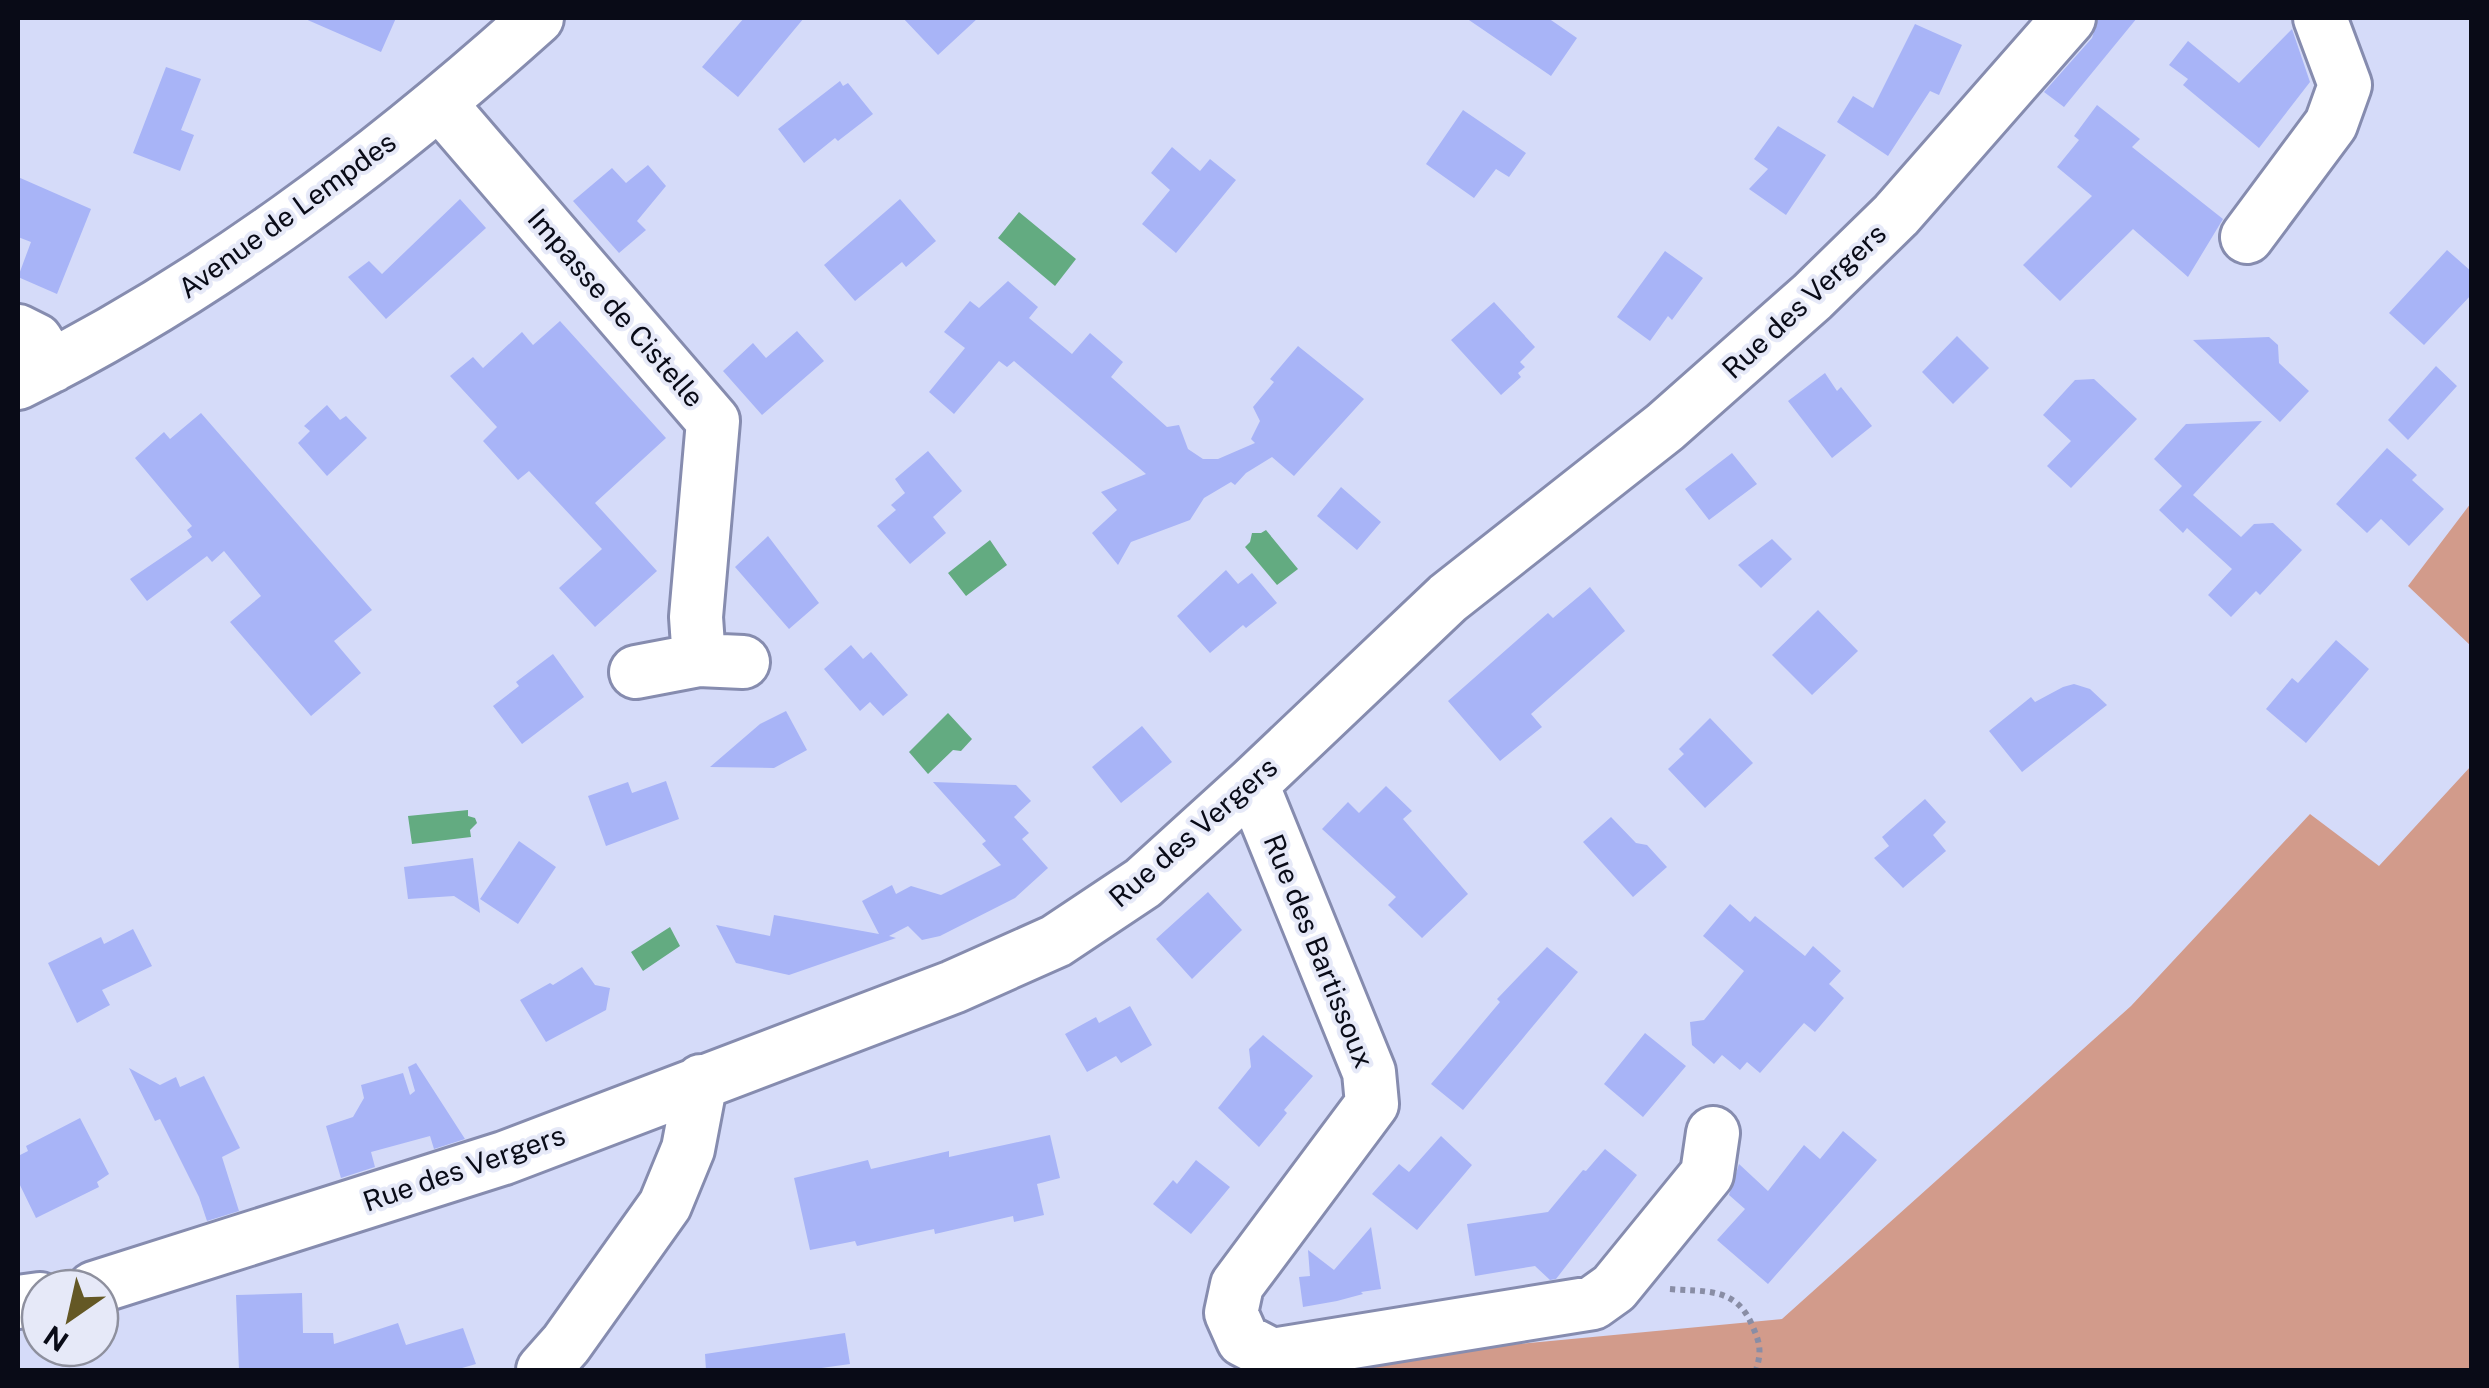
<svg xmlns="http://www.w3.org/2000/svg" width="2489" height="1388" font-family="'Public Sans',sans-serif">
	<style>
		.green { fill: #d29b8b }
		.water { fill: #63ab81 }
		.building { fill: #a8b4f7 }
		.lines { fill: none; stroke-linecap: round; stroke-linejoin: round }
		.minor-casing { stroke: #868caf; stroke-width: 58 }
		.path { stroke: #898da5; stroke-width: 6; stroke-dasharray: 5 5; stroke-linecap: butt }
		.minor { stroke: #fff; stroke-width: 52 }
		.labels { text-anchor: middle; stroke-width: 8; stroke-linejoin: round; paint-order: stroke }
		.street-label { font-size: 28px; fill: #090b17; stroke: #e6e9f8 }
	</style>
	<rect width="100%" height="100%" fill="#d5dbf9"/>
	<path class="green" d="M2471 503V646L2408 586Z
		M2471 766V1370H1246L1782 1319 2131 1006 2310 814 2379 866Z"/>
	<path class="water" d="M1019 212 1076 259 1055 286 998 238Z
		M1266 530 1298 569 1277 585 1245 547 1250 542 1252 533H1261Z
		M990 540 1007 565 966 596 948 573Z
		M948 713 972 739 961 751 953 750 928 774 909 752Z
		M468 810V816L475 818 477 823 470 830 471 837 412 844 408 816Z
		M670 927 680 946 643 971 631 952Z"/>
	<path class="building" d="M303 18H396L381 52Z
		M744 18H804L738 97 702 67Z
		M903 18H978L938 55Z
		M1466 18H1548L1577 38 1551 76Z
		M2098 18H2137L2064 107 2044 92 2092 38Z
		M1915 24 1962 45 1939 95 1930 91 1888 156 1837 122 1853 96 1873 108Z
		M2292 29 2310 82 2259 148 2183 85 2188 79 2169 65 2188 41 2239 83Z
		M166 67 201 79 181 130 194 135 180 171 133 153Z
		M840 81 843 86 848 83 873 114 838 141 835 138 804 163 778 129Z
		M2097 105 2140 139 2132 147 2223 219 2188 277 2133 229 2060 301 2023 265 2092 196 2057 167 2079 140 2074 136Z
		M1463 110 1526 153 1509 177 1496 169 1474 198 1426 164Z
		M1778 126 1826 155 1786 215 1749 189 1768 169 1754 159Z
		M1172 147 1200 171 1210 159 1236 180 1176 253 1142 224 1170 190 1151 173Z
		M648 165 666 186 637 221 646 230 619 253 573 201 612 168 626 183Z
		M18 177 91 209 57 294 18 277 31 242 18 237Z
		M460 199 486 228 386 319 348 277 369 261 382 274Z
		M900 199 936 241 906 267 902 262 855 301 824 265Z
		M2447 250 2472 272V294L2424 345 2389 313Z
		M1665 251 1703 278 1672 320 1668 316 1650 341 1617 317Z
		M1008 281 1038 307 1029 318 1072 354 1090 333 1123 362 1111 377 1167 427 1179 425 1188 449 1203 459H1218L1255 443 1251 439 1260 421 1253 407 1274 382 1270 379 1298 346 1364 399 1294 476 1272 457 1246 473 1235 485 1231 482 1204 498 1190 520 1131 542 1118 565 1092 533 1117 510 1101 492 1146 474 1014 361 1007 367 999 361 954 414 929 392 965 348 944 332 970 301 979 308Z
		M1494 302 1535 347 1520 362 1525 367 1518 373 1521 377 1501 395 1451 340Z
		M560 321 666 438 595 503 657 571 595 627 559 588 602 549 529 471 518 480 483 441 497 427 450 376 473 357 483 368 522 332 533 345Z
		M797 331 824 361 762 415 723 371 753 343 766 358Z
		M1957 336 1989 368 1953 404 1922 372Z
		M2269 337 2278 345 2279 363 2309 391 2280 422 2193 340Z
		M2436 366 2457 386 2408 440 2388 420Z
		M1825 373 1837 391 1841 387 1872 426 1832 458 1788 401Z
		M2094 379 2137 419 2071 488 2047 466 2071 441 2043 415 2075 380Z
		M327 405 340 420 346 416 367 438 327 476 298 443 310 431 304 426Z
		M201 413 372 610 334 641 361 673 311 716 230 622 261 596 224 551 212 562 207 556 147 601 130 579 192 537 187 530 192 526 135 458 164 432 170 439Z
		M2262 421 2193 495 2241 537 2254 524 2273 523 2302 550 2260 595 2256 591 2231 617 2208 595 2232 569 2187 528 2183 533 2159 510 2182 486 2154 459 2186 424Z
		M2387 448 2417 475 2412 480 2444 509 2409 546 2381 519 2367 533 2336 504Z
		M928 451 962 491 933 517 946 533 910 564 877 526 896 510 891 505 905 493 895 479Z
		M1732 453 1757 484 1709 520 1685 489Z
		M1341 487 1381 522 1357 550 1317 516Z
		M768 536 819 603 789 629 735 567Z
		M1772 539 1792 559 1761 588 1738 565Z
		M1226 570 1238 584 1252 573 1277 603 1246 628 1243 625 1210 653 1177 616Z
		M1590 587 1625 631 1531 714 1542 727 1500 761 1448 701 1548 613 1553 618Z
		M1818 610 1858 651 1812 695 1772 655Z
		M2336 640 2369 669 2306 743 2266 709 2292 678 2298 683Z
		M851 645 863 659 871 652 908 695 883 716 870 702 860 711 824 669Z
		M553 654 584 697 522 744 493 706 519 686 516 682Z
		M2074 684 2090 689 2107 705 2022 772 1989 731 2031 697 2035 702 2063 687Z
		M786 711 807 750 774 768 710 767 760 724Z
		M1710 718 1753 763 1705 808 1668 769 1684 754 1679 749Z
		M1142 726 1172 762 1121 803 1092 767Z
		M666 781 679 819 606 846 588 796 628 782 632 793Z
		M933 782 1016 785 1031 801 1014 817 1029 833 1022 839 1048 868 1015 898 940 936 922 940 908 926 889 936 896 938 789 975 736 963 716 925 770 936 774 915 879 934 862 901 892 885 896 894 911 886 941 895 1001 865 982 844 986 841Z
		M1386 786 1412 811 1403 819 1468 894 1422 938 1388 905 1396 897 1322 829 1348 802 1359 813Z
		M1925 799 1946 822 1933 835 1946 851 1903 888 1874 858 1889 846 1882 837Z
		M1611 817 1636 843 1647 845 1667 867 1633 897 1583 842Z
		M519 841 556 867 518 924 480 899Z
		M473 858 480 913 454 896 408 899 404 867Z
		M1208 892 1242 930 1192 979 1156 939Z
		M1730 904 1750 922 1755 916 1805 956 1813 946 1841 971 1829 984 1844 998 1815 1032 1804 1023 1760 1073 1747 1062 1740 1070 1722 1055 1714 1064 1692 1045 1690 1022 1704 1020 1744 971 1703 936Z
		M133 929 152 966 102 990 110 1005 77 1023 48 963 101 937 104 944Z
		M1547 947 1578 972 1463 1110 1431 1084 1500 1002 1497 999Z
		M582 967 595 985 610 988 606 1010 546 1042 520 1000 550 983 553 985Z
		M1130 1006 1152 1045 1121 1063 1116 1056 1087 1072 1065 1034 1096 1017 1099 1023Z
		M1645 1033 1686 1066 1643 1117 1604 1084Z
		M1263 1035 1313 1076 1284 1110 1287 1113 1259 1147 1218 1108 1251 1067 1249 1049Z
		M416 1063 465 1139 434 1149 430 1136 371 1152 375 1167 341 1178 326 1126 353 1117 364 1098 361 1085 403 1073 410 1095 415 1091 408 1067Z
		M129 1068 160 1085 176 1077 180 1087 204 1076 240 1148 222 1157 239 1211 207 1221 199 1197 160 1119 155 1121Z
		M80 1118 109 1174 97 1182 99 1187 36 1218 18 1181V1156L28 1151 26 1146Z
		M1843 1131 1877 1160 1768 1284 1717 1240 1745 1209 1729 1195 1739 1164 1768 1191 1804 1145 1820 1159Z
		M1050 1135 1060 1178 1037 1184 1044 1215 1014 1222 1013 1216 935 1234 934 1229 857 1246 855 1241 810 1250 794 1178 868 1160 871 1169 949 1151V1157Z
		M1441 1136 1472 1165 1417 1230 1372 1194 1399 1164 1409 1172Z
		M1605 1149 1637 1175 1556 1279 1550 1280 1535 1266 1475 1276 1467 1224 1548 1212 1583 1170 1586 1171Z
		M1196 1160 1230 1187 1191 1234 1153 1204 1173 1180 1177 1184Z
		M1371 1227 1381 1289 1361 1292 1363 1294 1337 1301 1303 1307 1299 1277 1310 1276 1308 1250 1334 1270Z
		M302 1293 303 1333H333L334 1344 398 1323 406 1345 463 1328 476 1364 455 1370H239L236 1295Z
		M845 1333 850 1364 807 1370H706L705 1354Z"/>
	<g class="lines">
		<defs>
			<path id="minor" d="M440 104 713 421 696 617 699 660 743 662
				M2247 237 2331 124 2345 85 2320 18
				M18 331 36 340 52 366
				M18 383C208 289 379 160 537 18
				M636 672 699 660
				M1252 784 1369 1072 1372 1104 1237 1285 1231 1313 1243 1340 1272 1355 1593 1303 1614 1288 1707 1174 1713 1133
				M94 1288 504 1158 953 987 1056 941 1143 883 1252 784 1448 598 1665 427 1812 297 1896 215 2069 18
				M18 1302 40 1299
				M543 1370 566 1344 665 1205 688 1149 701 1081"/>
		</defs>
		<use href="#minor" class="minor-casing"/>
		<path class="path" d="M1670 1289C1706 1292 1736 1287 1752 1325 1760 1343 1762 1351 1756 1370"/>
		<use href="#minor" class="minor"/>
	</g>
	<g class="labels">
		<g class="street-label">
			<text transform="translate(287 215) rotate(-36)" y="10">Avenue de Lempdes</text>
			<text transform="translate(1804 301) rotate(-43)" y="10">Rue des Vergers</text>
			<text transform="translate(616 308) rotate(49)" y="10">Impasse de Cistelle</text>
			<text transform="translate(1193 832) rotate(-41)" y="10">Rue des Vergers</text>
			<text transform="translate(1319 951) rotate(68)" y="10">Rue des Bartissoux</text>
			<text transform="translate(464 1168) rotate(-19)" y="10">Rue des Vergers</text>
		</g>
	</g>
	<rect width="2489" height="1388" fill="none" stroke="#090b17" stroke-width="40"/>
	<g transform="translate(70 1318) rotate(214)"><circle r="48" fill="#e6e9f8" stroke="#8e909e" stroke-width="2.5"/>
	<path d="M0-8L18 38L0 25L-18 38Z" fill="#645825"/>
	<text y="-15" font-size="28" font-weight="bold" text-anchor="middle" fill="#090b17">N</text>
	</g>
</svg>
